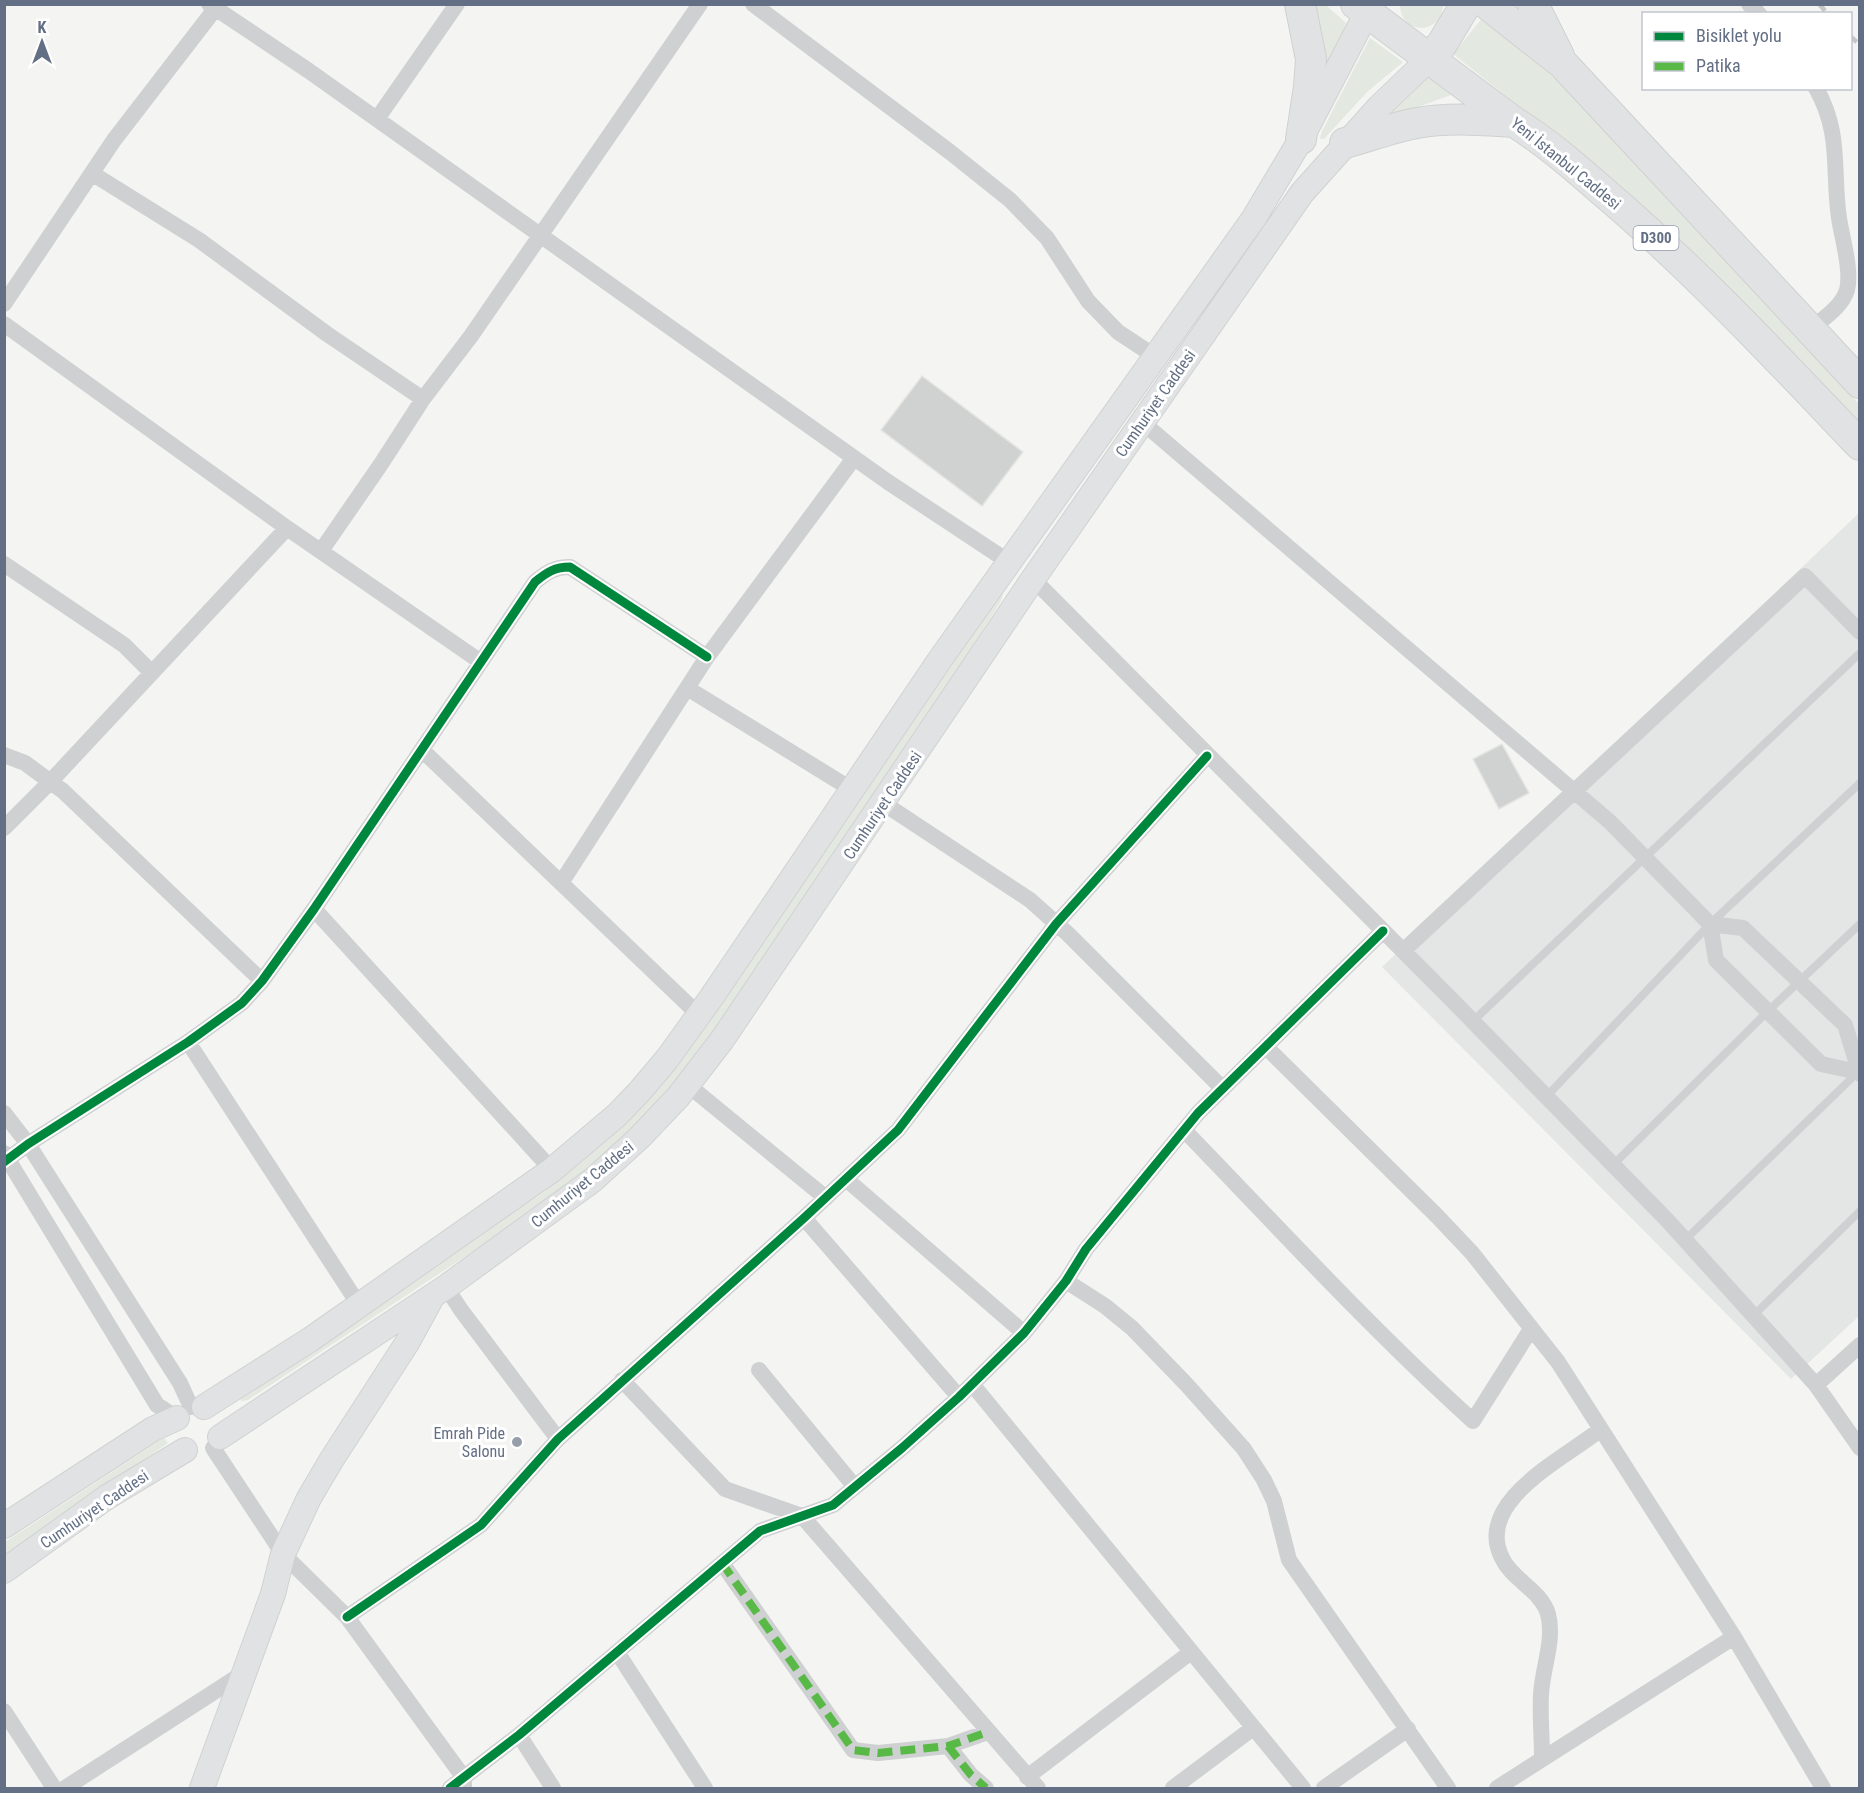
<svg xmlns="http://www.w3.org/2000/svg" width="1864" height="1793" font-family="'Roboto Condensed',sans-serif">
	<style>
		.built { fill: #e4e5e5 }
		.green { fill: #e3e8e0 }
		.building { fill: #d0d2d2; stroke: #e4e4e2; stroke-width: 1.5 }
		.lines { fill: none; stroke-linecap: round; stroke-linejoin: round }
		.secondary-casing { stroke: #d0d2d2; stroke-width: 26 }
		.highway-casing { stroke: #cfd1d1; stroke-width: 32 }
		.lane { stroke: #cfd0d1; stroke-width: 8 }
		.street { stroke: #cfd0d1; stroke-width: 16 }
		.secondary { stroke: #e1e2e3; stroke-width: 24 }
		.highway { stroke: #e1e2e3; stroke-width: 30 }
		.rail { stroke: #c5c6c7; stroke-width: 4.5; stroke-dasharray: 9 4.5; stroke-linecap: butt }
		.quiet { stroke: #58b947; stroke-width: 8; stroke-dasharray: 15 8; stroke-linecap: butt }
		.cycleway-casing { stroke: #fff; stroke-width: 13 }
		.cycleway { stroke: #00873e; stroke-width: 9 }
		.poi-dot { fill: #969eaa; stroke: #fff; stroke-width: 2 }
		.labels { text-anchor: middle; stroke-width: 6; stroke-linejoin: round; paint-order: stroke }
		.shield { fill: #fff; stroke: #929aa9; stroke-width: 1.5 }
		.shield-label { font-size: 15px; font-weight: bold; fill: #636f84 }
		.street-label { font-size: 16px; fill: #636f84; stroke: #fff }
		.poi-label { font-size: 16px; fill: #636f84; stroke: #fff; text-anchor: end }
	</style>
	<rect width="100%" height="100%" fill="#f4f5f2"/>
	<path class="built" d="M1859 513V1316L1791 1379 1382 967Z"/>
	<path class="green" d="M1400 4 1443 5C1442 36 1400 35 1400 4Z
		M1315 5H1326L1346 23 1327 76Z
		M1483 17 1553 77 1644 167 1859 404V423L1707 266 1544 126 1453 54Z
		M1370 38 1403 62 1367 92 1324 139H1320L1322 131Z
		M1428 76 1451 95 1388 118 1389 107Z
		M999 592 1003 594 1001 601 929 715 697 1057 653 1110 592 1168 531 1213 248 1400 241 1401 240 1396 467 1239 539 1196 583 1161 650 1097 685 1055Z
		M164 1438 168 1443 5 1557V1542Z"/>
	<path class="building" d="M922 376 1023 452 982 506 881 430Z
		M1502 744 1529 793 1499 809 1473 759Z"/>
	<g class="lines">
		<defs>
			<path id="secondary" d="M204 1407 311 1339 552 1170 617 1115 640 1091 667 1059 711 998 941 658 1254 218 1301 139 1362 22 1369 15
				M220 1437 446 1287 593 1180 639 1138 678 1097 722 1040 1033 579 1302 193 1379 107 1430 58
				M4 1526 153 1429 177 1418
				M4 1571 107 1497 185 1450
				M202 1788 273 1594 283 1554 309 1498 332 1459 407 1343 430 1301"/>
			<path id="highway" d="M1300 4 1311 59 1309 87 1301 139
				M1356 4 1514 122C1548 143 1577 169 1607 195 1697 272 1778 359 1860 445
				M1487 4 1563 64 1860 383
				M1533 4 1559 56
				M1430 58 1442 44 1466 4
				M1345 143C1368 137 1394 127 1417 123 1449 117 1481 120 1514 122"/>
		</defs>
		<use href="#secondary" class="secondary-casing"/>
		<use href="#highway" class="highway-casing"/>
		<path class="lane" d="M1472 1022 1860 653
			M1546 1097 1710 924 1860 783
			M1613 1165 1767 1012 1860 924
			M1685 1240 1859 1071
			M1753 1316 1860 1211"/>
		<path class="street" d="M209 4 309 71 888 482 1009 562
			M753 4 950 152 1010 200 1047 238 1088 301 1118 332 1156 357
			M1749 4 1759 14
			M377 119 457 4
			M93 174 199 240 327 334 423 399
			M4 304 114 140 215 9
			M4 324 287 528 481 662
			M1810 330C1822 319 1842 307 1847 290 1852 271 1842 238 1839 218 1832 170 1842 134 1816 88
			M1142 422 1610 822 1710 924 1716 960 1821 1064 1858 1072
			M321 551 381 464 423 399 471 336 700 4
			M4 564 124 645 152 673
			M1033 579 1449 997 1668 1221 1816 1385 1860 1448
			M687 688 851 789
			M422 750 699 1015
			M4 755 25 763 63 791 262 981
			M883 803 1030 900 1068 934 1223 1089
			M4 828 50 782 287 528
			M561 883 707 657 854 458
			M314 909 552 1170
			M1710 924 1743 928 1845 1025 1860 1074
			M1403 951 1805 576 1860 632
			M188 1042 359 1305
			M1266 1047 1437 1216 1472 1253 1558 1362 1734 1637 1823 1788
			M688 1085 826 1198
			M4 1113 28 1144 180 1383 191 1407
			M1184 1130C1279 1228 1372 1330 1473 1421L1531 1329
			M4 1153 157 1405 177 1418
			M4 1162 28 1144 188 1042 242 1003 262 981 314 909 535 582C547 572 555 567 570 567L707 657
			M846 1179 1024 1333
			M804 1218 959 1397
			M1066 1281 1105 1306 1132 1328 1187 1385 1244 1449 1264 1480 1274 1501 1289 1560 1448 1788
			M446 1287 461 1310 558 1439
			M759 1370 855 1487
			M622 1380 725 1489 802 1516 1038 1788
			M972 1384 1303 1788
			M1816 1385 1860 1345
			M213 1448 283 1554 347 1617 464 1778V1787
			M722 1563 853 1750 878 1753 948 1746 988 1732
			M347 1617 481 1525 558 1439 804 1218 898 1130 1056 924 1207 756
			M617 1652 705 1788
			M4 1711 54 1788
			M519 1735 553 1788
			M948 1746 971 1775 986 1788
			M1542 1759C1542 1738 1540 1716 1541 1695 1542 1669 1555 1640 1548 1614 1541 1590 1512 1580 1502 1558 1473 1501 1567 1457 1601 1429
			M1027 1777 1191 1652
			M65 1788 245 1672
			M450 1788 519 1735 760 1531 833 1505 902 1448 959 1397 1024 1333 1066 1281 1086 1249 1198 1113 1383 931
			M1173 1788 1253 1728
			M1324 1788 1408 1729
			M1497 1788 1734 1637"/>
		<use href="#secondary" class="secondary"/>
		<use href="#highway" class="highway"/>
		<path class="rail" d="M1819 4 1828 14
			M1850 36 1860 45"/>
		<path class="quiet" d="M722 1563 853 1750 878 1753 948 1746 988 1732
			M948 1746 971 1775 986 1788"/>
		<defs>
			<path id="cycleway" d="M4 1162 28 1144 188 1042 242 1003 262 981 314 909 535 582C547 572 555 567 570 567L707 657
				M347 1617 481 1525 558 1439 804 1218 898 1130 1056 924 1207 756
				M450 1788 519 1735 760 1531 833 1505 902 1448 959 1397 1024 1333 1066 1281 1086 1249 1198 1113 1383 931"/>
		</defs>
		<use href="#cycleway" class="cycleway-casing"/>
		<use href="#cycleway" class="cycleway"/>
	</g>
	<circle class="poi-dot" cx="517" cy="1442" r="6"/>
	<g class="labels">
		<rect class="shield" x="1633.5" y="226" width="45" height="24" rx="4.5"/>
		<g class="shield-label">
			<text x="1656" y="243">D300</text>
		</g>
		<g class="street-label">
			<text transform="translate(1566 163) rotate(39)" y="6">Yeni İstanbul Caddesi</text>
			<text transform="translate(1155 403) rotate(-55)" y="6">Cumhuriyet Caddesi</text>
			<text transform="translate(882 805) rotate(-56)" y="6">Cumhuriyet Caddesi</text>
			<text transform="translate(582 1184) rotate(-39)" y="6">Cumhuriyet Caddesi</text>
			<text transform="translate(94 1509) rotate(-34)" y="6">Cumhuriyet Caddesi</text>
		</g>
		<g class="poi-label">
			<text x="505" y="1439">Emrah Pide<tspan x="505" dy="18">Salonu</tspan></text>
		</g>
	</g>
	<rect width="1864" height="1793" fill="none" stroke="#636f84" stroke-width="12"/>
	<rect x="1642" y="12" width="210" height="78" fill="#ffffff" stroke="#c1c5ce" stroke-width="1.5"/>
	<rect x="1654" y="32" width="30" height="9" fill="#00873e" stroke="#c1c5ce" stroke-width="1.5"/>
	<text x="1696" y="42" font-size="18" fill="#636f84">Bisiklet yolu</text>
	<rect x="1654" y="62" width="30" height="9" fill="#58b947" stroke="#c1c5ce" stroke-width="1.5"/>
	<text x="1696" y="72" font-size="18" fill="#636f84">Patika</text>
	<g transform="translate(42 42)" stroke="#ffffff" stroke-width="4.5" paint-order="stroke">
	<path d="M0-4.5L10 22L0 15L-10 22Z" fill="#636f84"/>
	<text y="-9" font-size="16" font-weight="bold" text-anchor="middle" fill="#636f84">K</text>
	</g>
</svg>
